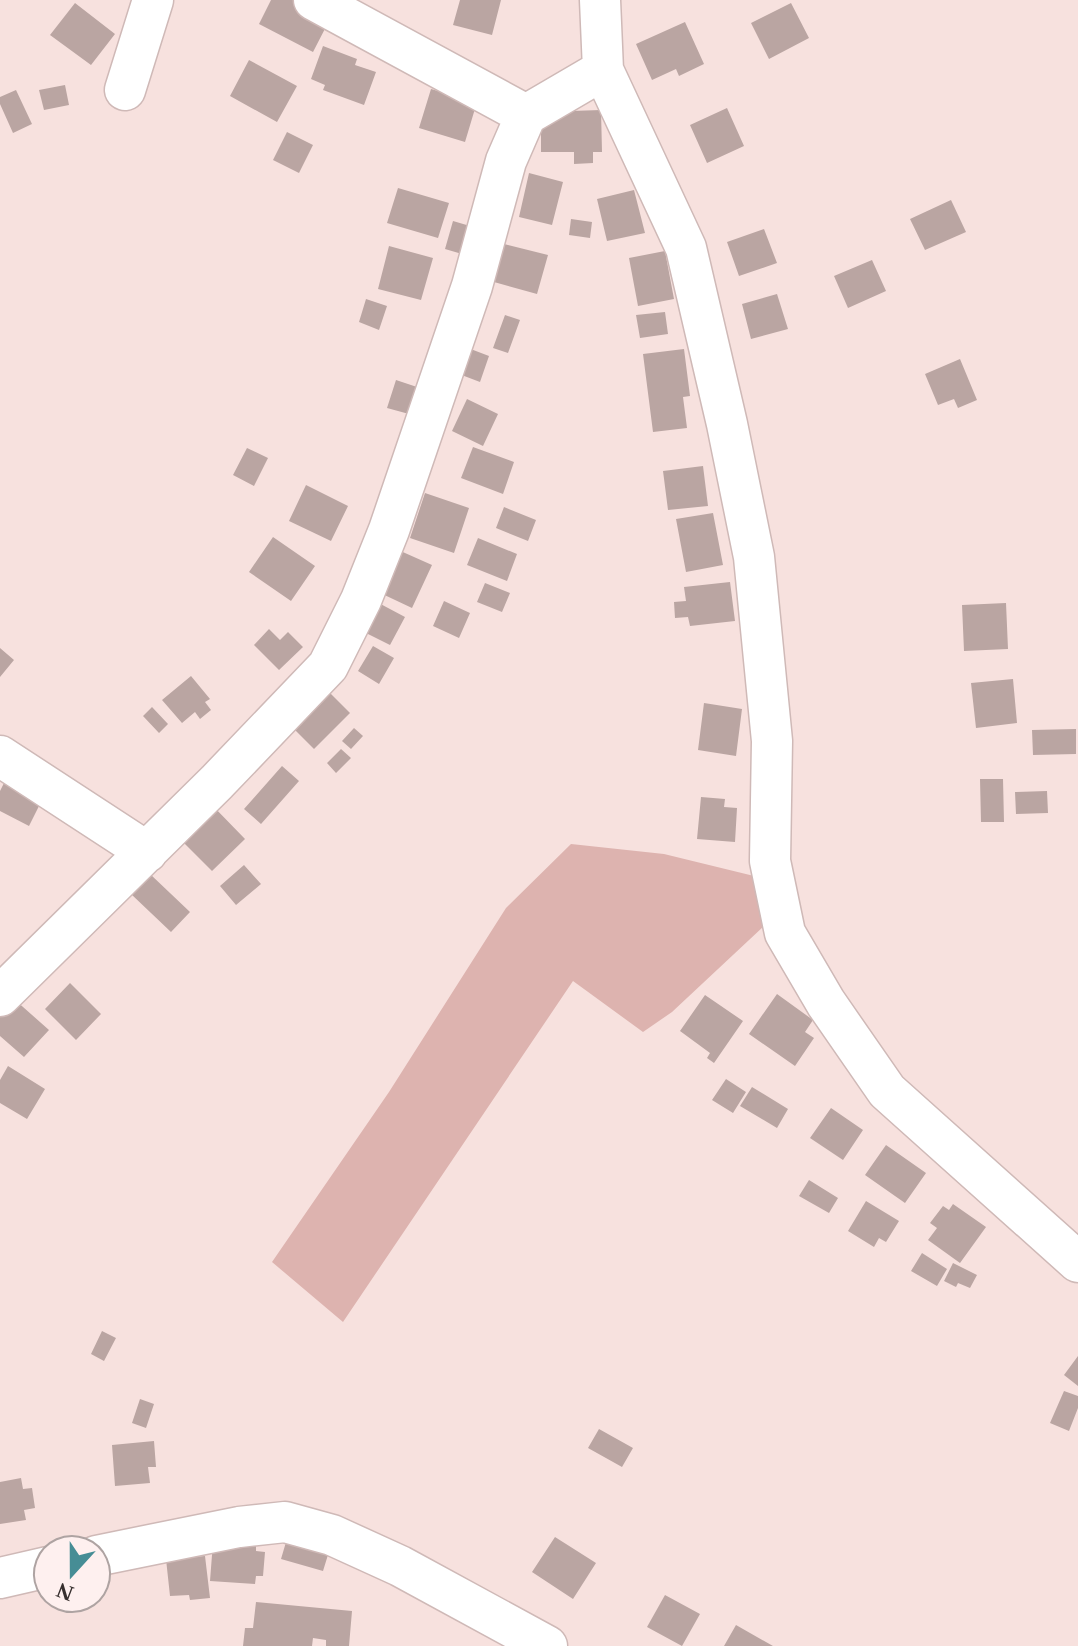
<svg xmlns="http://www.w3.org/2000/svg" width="1078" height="1646" font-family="'Times New Roman',serif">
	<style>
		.green { fill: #ddb3af }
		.building { fill: #baa5a2 }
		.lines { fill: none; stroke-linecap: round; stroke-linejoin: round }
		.minor-casing { stroke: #cfb9b7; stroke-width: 43 }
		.minor { stroke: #fff; stroke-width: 40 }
	</style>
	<rect width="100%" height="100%" fill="#f7e1de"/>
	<path class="green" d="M571 844 664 854 754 876 765 925 672 1012 643 1032 573 981 343 1322 272 1262 389 1092 506 908Z"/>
	<path class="building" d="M271 0H293L330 19 313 52 259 24Z
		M460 0H501L492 35 453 25Z
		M75 3 115 34 91 65 50 35Z
		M791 3 809 38 769 59 751 23Z
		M685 22 704 64 679 76 676 69 652 80 636 44Z
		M323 46 357 59 355 65 376 72 364 105 323 90 325 85 311 79Z
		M249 60 297 86 277 122 230 96Z
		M65 85 69 105 44 110 39 90Z
		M431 89 477 102 465 142 419 128Z
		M16 90 32 124 13 133 0 104V97Z
		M727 108 744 146 707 163 690 125Z
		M601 110 602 152H593V163L574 164V152H541V112Z
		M287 132 313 145 299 173 273 160Z
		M529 173 563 182 552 225 519 217Z
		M398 188 449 203 438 238 387 223Z
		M634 190 645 233 607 241 597 199Z
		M951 200 966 232 925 250 910 219Z
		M571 219 592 222 590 238 569 235Z
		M453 221 470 226 462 254 445 249Z
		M764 229 777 263 739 276 727 242Z
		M504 244 548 255 537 294 494 282Z
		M389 246 433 258 421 300 378 289Z
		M665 251 674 299 638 306 629 258Z
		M872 260 886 291 848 308 834 276Z
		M777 294 788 329 751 339 742 304Z
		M366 299 387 306 379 330 359 322Z
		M665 312 668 334 640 338 636 315Z
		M505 315 520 320 508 353 493 348Z
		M468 348 489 356 480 382 459 374Z
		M684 349 690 396 683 397 687 428 653 432 643 354Z
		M960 359 977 400 958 408 954 399 938 405 925 374Z
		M396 380 417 387 409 414 387 408Z
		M467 399 498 414 483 446 452 431Z
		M473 447 514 462 503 494 461 478Z
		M247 448 268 458 254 486 233 475Z
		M703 466 708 506 668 510 663 471Z
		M306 485 348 506 331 541 289 521Z
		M425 493 469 508 454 553 410 538Z
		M504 507 536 520 528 541 496 528Z
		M713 513 723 565 686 572 676 519Z
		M273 537 315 566 291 601 249 572Z
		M478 538 517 554 507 581 467 565Z
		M396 549 432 565 412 608 376 591Z
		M730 582 735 621 690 626 688 617 675 618 674 602 686 601 684 587Z
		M485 583 510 593 502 612 477 602Z
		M373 600 405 617 390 645 358 629Z
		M444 601 470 613 459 638 433 626Z
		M1006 603 1008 649 964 651 962 605Z
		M269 629 280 640 288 632 303 647 279 670 254 645Z
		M373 646 394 658 379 684 358 671Z
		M0 648 14 660 0 677Z
		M191 676 210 699 205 702 211 710 200 719 195 712 182 723 162 700Z
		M1013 679 1017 723 976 728 971 683Z
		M322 685 350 713 314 749 285 720Z
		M704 703 742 709 736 756 698 750Z
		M152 707 168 724 159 733 143 716Z
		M354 728 363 736 351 749 342 741Z
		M1076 729V754L1033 755 1032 730Z
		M341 749 351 758 336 773 327 763Z
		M282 766 299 781 261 824 244 809Z
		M7 777 44 796 29 826 0 811V791Z
		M980 779H1003L1004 822H981Z
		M1047 791 1048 813 1016 814 1015 792Z
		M701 797 725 799 724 807 737 808 735 842 697 839Z
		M211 804 245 839 212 871 177 836Z
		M244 865 261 884 236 905 220 886Z
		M150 874 190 912 171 932 131 894Z
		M70 983 101 1014 76 1040 45 1009Z
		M777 994 813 1020 805 1032 814 1038 795 1066 749 1034Z
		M705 995 743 1021 714 1063 707 1058 710 1053 680 1031Z
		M14 999 49 1030 24 1057 0 1036V1015Z
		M8 1066 45 1089 27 1119 0 1103V1080Z
		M726 1079 746 1092 733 1113 712 1100Z
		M752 1087 788 1109 777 1128 740 1106Z
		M831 1108 863 1130 843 1160 810 1138Z
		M886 1145 926 1173 905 1203 865 1175Z
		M809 1180 838 1198 829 1213 799 1196Z
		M866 1201 899 1221 886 1242 879 1238 874 1247 848 1231Z
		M953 1204 986 1227 960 1263 928 1240 937 1228 930 1223 943 1206 949 1210Z
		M922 1253 947 1269 937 1286 911 1271Z
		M953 1263 977 1275 970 1288 958 1283 956 1287 944 1281Z
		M102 1331 116 1338 104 1361 91 1354Z
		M1078 1356V1386L1064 1375Z
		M1064 1391 1078 1396V1408L1069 1431 1050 1423Z
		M140 1399 154 1404 146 1428 132 1423Z
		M599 1429 633 1448 622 1467 588 1448Z
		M154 1441 156 1467H148L150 1483 115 1486 112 1445Z
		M21 1478 23 1489 32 1488 35 1508 24 1510 26 1520 0 1524V1482Z
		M289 1532 331 1545 323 1571 281 1559Z
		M555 1537 596 1563 573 1599 532 1572Z
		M213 1542 256 1545V1551L265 1552 263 1576H256L255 1584 210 1581Z
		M205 1556 210 1598 190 1600 189 1595 170 1596 166 1559Z
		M665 1595 700 1614 682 1646 647 1627Z
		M256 1602 352 1611 349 1646H326V1640L313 1638 312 1646H243L245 1628H253Z
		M736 1625 773 1646H724Z"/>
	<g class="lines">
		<defs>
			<path id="minor" d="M314 0 526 115
				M600 0 603 70 686 248 727 424 754 557 772 741 770 861 785 933 826 1003 887 1091 1078 1262
				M125 90 153 0
				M0 756 147 852
				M0 996 217 782 328 666 361 600 389 530 472 286 506 161 526 115 603 70
				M96 1556 239 1527 285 1522 332 1535 400 1566 547 1646
				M0 1578 48 1567"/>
		</defs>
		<use href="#minor" class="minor-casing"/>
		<use href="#minor" class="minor"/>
	</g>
	<g transform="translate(72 1574) rotate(201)"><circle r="38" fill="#fef0ef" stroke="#aea3a2" stroke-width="2"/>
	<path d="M0-6L14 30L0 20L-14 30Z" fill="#468d95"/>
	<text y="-12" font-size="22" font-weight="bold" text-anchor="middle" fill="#372f2e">N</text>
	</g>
</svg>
